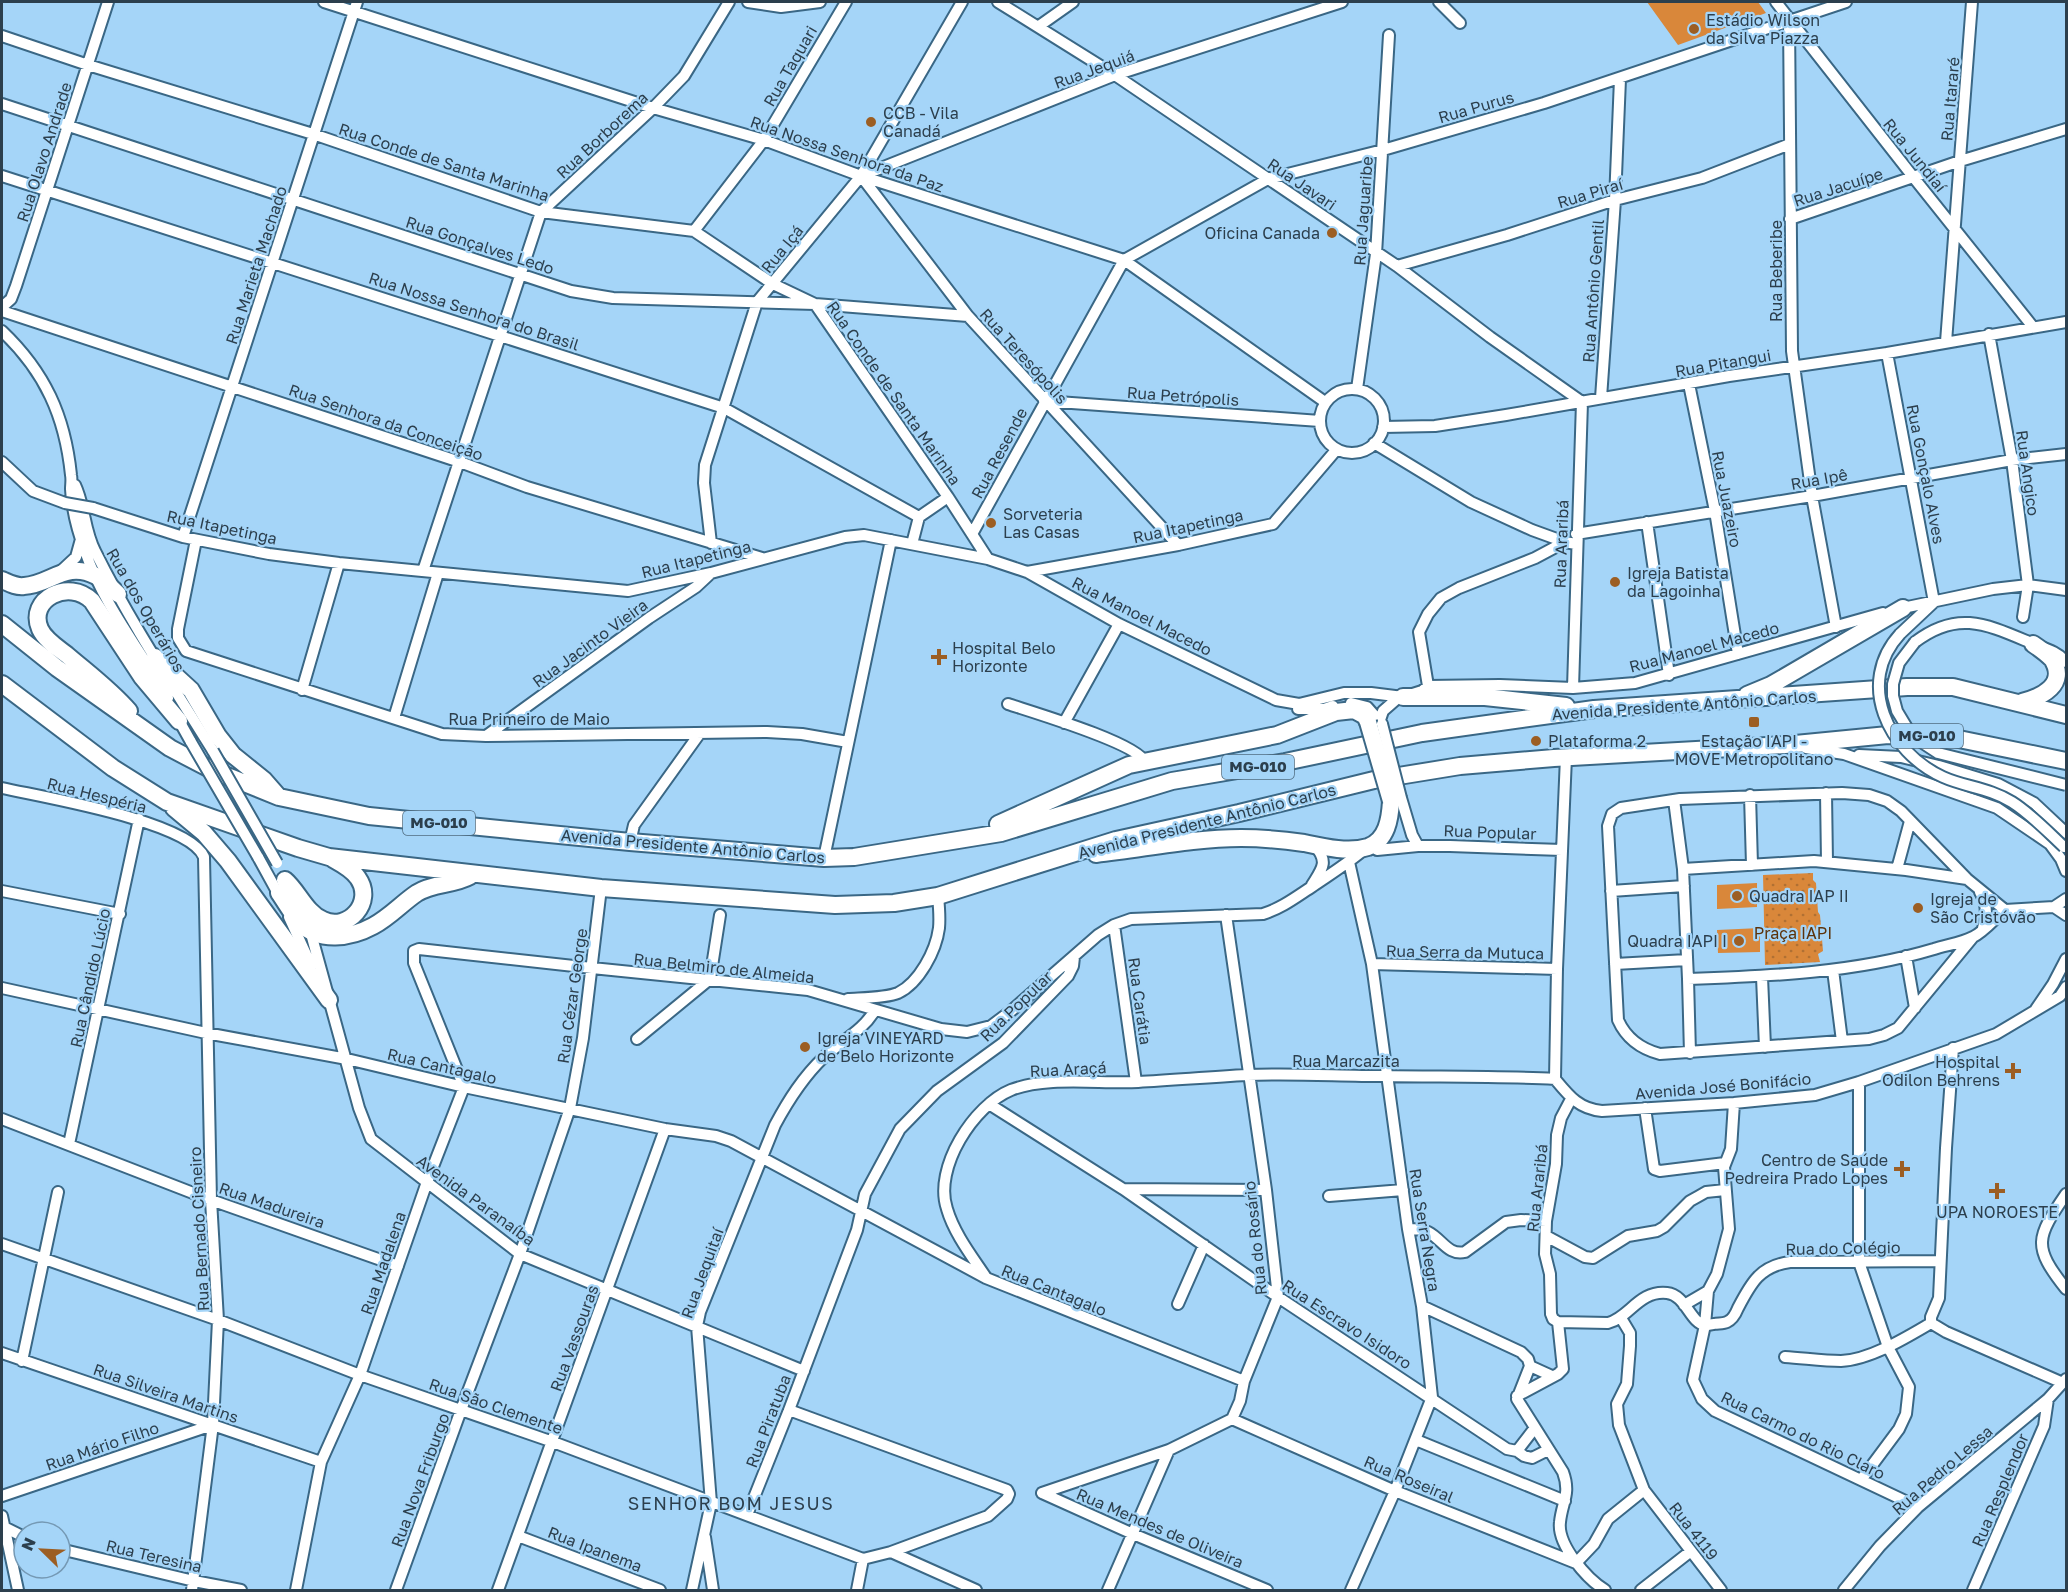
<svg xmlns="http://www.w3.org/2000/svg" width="2068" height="1592" font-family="'Golos Text',sans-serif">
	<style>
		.grass { fill: #d9873a }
		.park { fill: url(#park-dots) }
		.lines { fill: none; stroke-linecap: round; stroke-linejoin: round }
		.minor-casing { stroke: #3a6785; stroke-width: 14 }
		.highway-casing { stroke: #3a6785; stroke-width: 20 }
		.minor { stroke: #fff; stroke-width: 10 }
		.highway { stroke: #fff; stroke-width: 16 }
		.minor-bridge-casing { stroke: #3a6785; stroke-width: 14; stroke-linecap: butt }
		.highway-bridge-casing { stroke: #3a6785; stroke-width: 20; stroke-linecap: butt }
		.minor-bridge { stroke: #fff; stroke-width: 10 }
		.highway-bridge { stroke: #fff; stroke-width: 16 }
		.poi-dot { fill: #9c5e23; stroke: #a5d5f8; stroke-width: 2 }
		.labels { text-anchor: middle; stroke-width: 4.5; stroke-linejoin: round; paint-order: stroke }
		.shield { fill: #a5d5f8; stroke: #506c80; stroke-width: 1.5 }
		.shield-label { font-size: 15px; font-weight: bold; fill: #2c3f4d }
		.poi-label { font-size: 16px; fill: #2c3f4d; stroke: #a5d5f8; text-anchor: start }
		.street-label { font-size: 16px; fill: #2c3f4d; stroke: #a5d5f8 }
		.park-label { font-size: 16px; fill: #5c330b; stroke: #a5d5f8 }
		.neighbourhood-label { font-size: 18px; letter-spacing: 1.5px; fill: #2c3f4d; stroke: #a5d5f8 }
	</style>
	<defs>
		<pattern id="park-dots" width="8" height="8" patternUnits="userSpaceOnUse" patternTransform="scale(1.5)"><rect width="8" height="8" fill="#d9873a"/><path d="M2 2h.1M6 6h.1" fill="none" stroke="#b07033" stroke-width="1.8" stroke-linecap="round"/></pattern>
	</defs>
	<rect width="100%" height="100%" fill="#a5d5f8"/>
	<path class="grass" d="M1647 2H1758L1766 13 1678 45Z
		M1757 883V907L1717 909V885Z
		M1760 928V952L1718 953 1717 930Z"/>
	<path class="park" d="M1813 873V880L1816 883 1818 912 1820 915 1823 951 1818 954 1820 962 1765 965 1763 875Z"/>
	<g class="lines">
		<defs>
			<path id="minor" d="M324 2 653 108 764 140 861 176 1124 260 1325 402
				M748 2 781 7 820 2
				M998 2 1115 75 1397 266 1490 337 1582 402
				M1439 2 1460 23
				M1776 2 1914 178 2033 327
				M1789 20 1792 351 1812 496 1836 627
				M1039 26 1073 2
				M2 36 88 65 313 134 541 212 694 231 773 284 815 304 948 497 988 559
				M2 104 571 291 613 298 815 304 968 316
				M2 176 724 408 919 517
				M1790 219 1960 161 2066 129
				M694 231 764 140 846 2
				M1397 266 1507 235 1615 200 1702 178 1790 144
				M2 307 11 299 16 286 108 2
				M2 311 460 462 527 487 762 558
				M2 331C45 372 65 416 71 475 72 480 71 484 71 489 72 510 78 532 85 551 103 604 140 650 168 698
				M1989 334 2012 460 2028 585 2023 617
				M1946 342 1972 2
				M1887 353 1934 602 1900 634
				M1689 384 1715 511 1738 654
				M1357 389 1376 254 1389 35
				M1320 421a32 32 0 1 1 64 0a32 32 0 1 1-64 0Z
				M1601 398 1615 200 1620 79
				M1044 401 1320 421
				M1383 427 1435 426 1506 415 1729 376 1887 353 2066 322
				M1374 443 1471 502 1532 530 1565 542
				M2 462 33 491 65 503
				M75 485C85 506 84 530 95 551 129 620 172 685 213 751
				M93 508 183 537 269 554 339 563 628 591 711 573 845 537 864 535 988 559 1027 572 1178 545 1273 524 1337 449
				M1647 522 1669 675
				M972 534 1124 260 1268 179 1383 150 1544 103 1846 2
				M1576 534 1812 496 2012 460 2066 454
				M183 537 357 2
				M196 540 178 629V638L186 651 442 734 486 736 767 732 802 734 848 742
				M711 543 704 483 705 465 757 302 861 176 962 2
				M912 544 919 517 948 497
				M1178 545 968 316 861 176 1115 75 1342 2
				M61 571 76 557 81 539
				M423 571 541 212 653 108 684 76 729 2
				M1027 572 1119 624 1276 700 1299 704 1344 693H1371L1403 697 1422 691 1428 686 1500 685 1573 688 1635 683 1883 613
				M1898 609 1993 589 2028 585 2066 590
				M1915 642C1957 610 1986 624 2029 642 2043 648 2057 651 2066 662
				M1428 686 1419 632 1428 614 1441 598 1459 588 1535 558 1565 542 1576 544
				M1573 688 1582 402
				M302 690 339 563
				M1351 703 1367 707 1382 724
				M1008 704C1032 712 1137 743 1145 762
				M1298 709H1324L1333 706
				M177 717 191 742
				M394 718 438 573
				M1380 720 1383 711 1399 697
				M1064 723 1119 624
				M486 736 649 618 696 587 711 573
				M1806 748 1844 754 1997 808 2050 844 2061 859 2066 871
				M1859 755 1901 757 1939 766 1998 784 2034 803 2066 833
				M2 788C41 797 189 821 204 857L211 1200 218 1320 213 1424 192 1590
				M1826 793 1827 862
				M1750 795 1752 865
				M1401 798 1412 835 1418 846
				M1674 800 1683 869
				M630 842 634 825 700 733
				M1377 850 1418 846H1450L1562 850
				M258 857 280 897
				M824 858 891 540
				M1349 862 1372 964 1408 1229 1422 1306 1432 1397 1395 1491 1351 1590
				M1897 869 1910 821
				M1967 879 1906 870 1814 861 1683 869 1688 979C1771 976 1854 973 1934 949 1946 945 1962 943 1973 937 1985 931 1995 918 2005 910L1967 879 1901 811 1887 801 1869 795 1842 793 1680 799 1621 808 1612 814 1608 826 1618 1020C1626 1038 1641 1049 1660 1054L1869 1039 1884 1035 1898 1028 1973 937
				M1312 885C1322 869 1329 862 1315 846
				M2 891 120 914
				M1611 891 1684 886
				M1980 892C1987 904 1988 915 1983 928
				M2054 907 2066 915
				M2005 910 2054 907 2066 899
				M289 917 311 965
				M1114 925 1136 1082
				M310 930 359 1108 371 1139 520 1254 804 1371
				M1906 956 1915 1008
				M1372 964 1557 969
				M1615 964 1687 960
				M1833 970 1842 1041
				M1762 977 1765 1047
				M1688 979 1690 1053
				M2 988 206 1033 347 1059 464 1087 665 1129 716 1136 731 1141 986 1278 1244 1381
				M848 999C861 998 886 998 898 993 919 983 936 951 939 928 940 917 939 906 938 896
				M2036 1009 2053 984 2066 959
				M637 1039 710 979 720 915
				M1555 1079C1569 1096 1579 1109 1602 1111L1734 1103 1815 1095 1859 1082 1996 1034 2060 996 2066 987
				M1555 1079 1557 969 1566 757
				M1859 1082V1262L1888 1347 1909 1387 1906 1414 1899 1429 1861 1480
				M1734 1103 1731 1149 1724 1167 1729 1229 1717 1274 1708 1291 1705 1325 1693 1380 1702 1399 1715 1411 1918 1507
				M989 1104 1123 1189 1278 1297 1507 1449 1517 1451 1534 1429
				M1645 1108 1654 1169 1660 1171 1725 1163
				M2 1119 211 1200 398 1266
				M69 1144 139 819
				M1123 1189 1266 1190
				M2066 1194C2036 1238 2032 1246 2066 1289
				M1329 1196 1403 1190
				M1408 1229C1415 1229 1422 1229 1428 1232 1442 1239 1448 1256 1465 1252L1506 1222 1521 1220 1546 1221
				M1546 1236 1585 1257 1593 1258 1628 1236 1657 1231 1664 1227 1690 1201 1699 1196 1706 1192 1725 1190
				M2 1244 218 1320 360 1375 553 1442 863 1559 891 1552 988 1516 1007 1499 1009 1494 1007 1490 789 1410
				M985 1276C971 1255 954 1233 947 1209 933 1168 974 1105 1011 1090 1047 1076 1099 1084 1138 1082 1174 1080 1210 1077 1247 1075 1292 1073 1338 1076 1383 1076 1440 1077 1498 1076 1555 1079
				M1178 1304 1204 1245
				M1684 1305 1708 1291
				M1422 1306 1521 1352 1528 1359 1530 1366 1552 1376
				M1621 1318 1630 1333V1346L1627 1384 1617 1404 1619 1425 1644 1490 1721 1590
				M1558 1322 1608 1323C1629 1318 1639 1290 1667 1293 1686 1295 1690 1323 1705 1325 1708 1326 1710 1324 1714 1324 1718 1323 1723 1324 1727 1322 1732 1320 1736 1313 1738 1308 1751 1283 1760 1266 1790 1262L1940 1261
				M1931 1323V1317L1939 1298 1946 1148 1953 1048
				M1931 1323 1946 1332 2063 1383
				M2 1353 321 1462
				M1785 1357C1803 1358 1823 1361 1841 1361 1870 1360 1907 1337 1931 1323
				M22 1361 58 1192
				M1530 1366 1517 1399 1563 1472C1571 1494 1562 1502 1560 1522 1557 1545 1587 1579 1605 1590
				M1517 1396 1558 1374 1563 1369 1558 1322 1553 1319 1551 1314 1550 1274 1545 1254 1546 1221 1556 1164 1557 1135 1561 1118 1571 1099
				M1232 1419 1395 1491 1576 1563 1594 1544 1608 1519 1644 1490
				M1416 1440 1565 1501
				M1517 1451 1524 1456 1532 1458 1548 1450
				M1042 1493 1169 1450 1232 1419 1240 1401 1244 1381 1278 1297 1266 1190 1226 915
				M1042 1493 1133 1534 1267 1590
				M2 1496 212 1425
				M747 1515 789 1410 857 1230 865 1194 900 1129 937 1091 1003 1043 1068 976 1073 966 1074 957
				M2 1516 18 1590
				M4 1527 24 1537
				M518 1536 660 1590
				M705 1537 713 1590
				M60 1549 194 1581 241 1590
				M891 1552 976 1590
				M296 1590 321 1462 360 1375 427 1182 464 1087 414 963V951L419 949 592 968 808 990 941 1029 967 1032 991 1026 1011 1011 1098 935 1114 925 1131 919 1263 914C1282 908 1296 897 1313 886 1332 873 1350 862 1367 847L1381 849
				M396 1590 461 1410 520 1254 570 1108 583 1038 601 888
				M498 1590 665 1129
				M692 1590 711 1503 697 1326 700 1312 775 1125C789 1099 803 1077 824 1057 841 1041 863 1031 875 1010
				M857 1590 863 1559
				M1108 1590 1169 1450
				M1641 1590 1691 1551
				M1844 1590 1880 1546 1918 1507 2048 1399 2066 1379
				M1973 1590 2044 1426 2048 1399"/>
			<path id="highway" d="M2 580C9 583 16 587 24 586 50 585 66 560 96 576 105 580 111 588 118 594
				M2 624 57 668 170 748 212 770 279 797 369 816 630 842 824 858 854 857 1001 833 1172 781 1285 762 1422 733 1594 709 1907 687H1953L2066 715
				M155 657 191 690 218 736 233 755 264 780 278 796
				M2 684 113 768 167 802 298 848 329 857 601 888 835 905 894 903 938 896 1116 840 1239 813 1374 780 1460 766 1554 758 1785 745 1888 735 1949 737 2066 761
				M1747 695 1771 685 1903 608
				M1403 697H1485L1566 706
				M2022 702C2042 697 2068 684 2052 659 2046 653 2039 648 2033 644
				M129 711C111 690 88 673 67 655 58 648 45 640 40 629 27 599 69 578 92 601L142 677 179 721
				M174 808 204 833 228 861 329 1000
				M998 824 1129 765 1277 735 1336 712 1354 710 1365 716 1368 722
				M1096 854C1143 849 1192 838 1241 838 1262 838 1283 840 1304 843 1323 847 1348 853 1368 847 1387 840 1390 819 1391 801
				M285 880C298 891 306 913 323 920 348 932 375 902 358 878 352 869 342 864 333 859
				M279 893C286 903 292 914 300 923 319 943 351 938 373 926 390 917 402 903 417 893 433 883 454 885 470 876"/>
		</defs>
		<use href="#minor" class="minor-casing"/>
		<use href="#highway" class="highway-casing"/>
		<use href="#minor" class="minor"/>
		<use href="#highway" class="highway"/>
		<defs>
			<path id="minor-bridge" d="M65 503 93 508
				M1900 634C1855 683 1888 752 1943 777 1965 787 1990 788 2012 802 2031 814 2048 832 2064 847
				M1915 642 1899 663 1893 684V696L1897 711 1912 736 1938 753 2066 785
				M1382 724 1401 798
				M191 742 258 857
				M213 751 277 863"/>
			<path id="highway-bridge" d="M1368 722 1391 801"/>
		</defs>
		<use href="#minor-bridge" class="minor-bridge-casing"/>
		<use href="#highway-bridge" class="highway-bridge-casing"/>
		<use href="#minor-bridge" class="minor-bridge"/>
		<use href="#highway-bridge" class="highway-bridge"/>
	</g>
	<g class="poi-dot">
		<circle cx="1694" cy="29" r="6"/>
		<circle cx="871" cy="122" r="6"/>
		<circle cx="1332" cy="233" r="6"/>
		<circle cx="991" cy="523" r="6"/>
		<circle cx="1615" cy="582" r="6"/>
		<path d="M936 648h6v6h6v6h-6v6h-6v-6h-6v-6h6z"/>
		<rect x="1748" y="716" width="12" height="12" rx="3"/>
		<circle cx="1536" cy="741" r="6"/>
		<circle cx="1737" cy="896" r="6"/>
		<circle cx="1918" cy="908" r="6"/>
		<circle cx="1739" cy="941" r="6"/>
		<circle cx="805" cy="1047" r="6"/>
		<path d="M2010 1062h6v6h6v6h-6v6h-6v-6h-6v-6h6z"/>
		<path d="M1899 1160h6v6h6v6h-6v6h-6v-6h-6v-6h6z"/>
		<path d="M1994 1182h6v6h6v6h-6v6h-6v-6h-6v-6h6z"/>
	</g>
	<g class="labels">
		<g class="shield">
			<rect x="1891" y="724" width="72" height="24" rx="4.5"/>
			<rect x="1222" y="755" width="72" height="24" rx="4.5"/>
			<rect x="403" y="811" width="72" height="24" rx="4.5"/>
		</g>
		<g class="shield-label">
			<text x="1927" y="741">MG-010</text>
			<text x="1258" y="772">MG-010</text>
			<text x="439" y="828">MG-010</text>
		</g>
		<g class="poi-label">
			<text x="1706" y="26">Estádio Wilson<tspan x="1706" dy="18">da Silva Piazza</tspan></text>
			<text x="883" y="119">CCB - Vila<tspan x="883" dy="18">Canadá</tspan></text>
			<text x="1320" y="239" text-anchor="end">Oficina Canada</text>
			<text x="1003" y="520">Sorveteria<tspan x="1003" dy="18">Las Casas</tspan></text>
			<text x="1627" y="579">Igreja Batista<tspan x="1627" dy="18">da Lagoinha</tspan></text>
			<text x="952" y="654">Hospital Belo<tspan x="952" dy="18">Horizonte</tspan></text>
			<text x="1548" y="747">Plataforma 2</text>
			<text x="1754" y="747" text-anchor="middle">Estação IAPI -<tspan x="1754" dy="18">MOVE Metropolitano</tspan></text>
			<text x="1749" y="902">Quadra IAP II</text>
			<text x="1930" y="905">Igreja de<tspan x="1930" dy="18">São Cristóvão</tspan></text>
			<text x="1727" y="947" text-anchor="end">Quadra IAPI I</text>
			<text x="817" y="1044">Igreja VINEYARD<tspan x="817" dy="18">de Belo Horizonte</tspan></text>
			<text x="2000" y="1068" text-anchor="end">Hospital<tspan x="2000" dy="18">Odilon Behrens</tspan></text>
			<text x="1888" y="1166" text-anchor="end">Centro de Saúde<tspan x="1888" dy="18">Pedreira Prado Lopes</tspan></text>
			<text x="1997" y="1218" text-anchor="middle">UPA NOROESTE</text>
		</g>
		<g class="street-label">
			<text transform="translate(790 66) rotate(-60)" y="6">Rua Taquari</text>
			<text transform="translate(1094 69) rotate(-20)" y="6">Rua Jequiá</text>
			<text transform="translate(1950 99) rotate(-85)" y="6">Rua Itararé</text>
			<text transform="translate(1476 107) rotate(-16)" y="6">Rua Purus</text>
			<text transform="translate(602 135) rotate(-43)" y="6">Rua Borborema</text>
			<text transform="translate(44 152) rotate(-72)" y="6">Rua Olavo Andrade</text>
			<text transform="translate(847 154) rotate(19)" y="6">Rua Nossa Senhora da Paz</text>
			<text transform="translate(1915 155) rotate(51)" y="6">Rua Jundiaí</text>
			<text transform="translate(444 162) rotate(18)" y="6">Rua Conde de Santa Marinha</text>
			<text transform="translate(1302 184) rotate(34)" y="6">Rua Javari</text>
			<text transform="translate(1838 187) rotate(-18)" y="6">Rua Jacuípe</text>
			<text transform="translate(1590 193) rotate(-17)" y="6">Rua Piraí</text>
			<text transform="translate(1363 211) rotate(-86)" y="6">Rua Jaguaribe</text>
			<text transform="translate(480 245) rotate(18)" y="6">Rua Gonçalves Ledo</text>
			<text transform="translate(782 249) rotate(-51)" y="6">Rua Içá</text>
			<text transform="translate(256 265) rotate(-72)" y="6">Rua Marieta Machado</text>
			<text transform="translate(1776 271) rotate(-90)" y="6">Rua Beberibe</text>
			<text transform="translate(1593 291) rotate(-86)" y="6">Rua Antônio Gentil</text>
			<text transform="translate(474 311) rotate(18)" y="6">Rua Nossa Senhora do Brasil</text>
			<text transform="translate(1024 356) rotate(48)" y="6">Rua Teresópolis</text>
			<text transform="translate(1723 363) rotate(-10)" y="6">Rua Pitangui</text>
			<text transform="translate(894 393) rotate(55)" y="6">Rua Conde de Santa Marinha</text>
			<text transform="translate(1183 396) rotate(4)" y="6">Rua Petrópolis</text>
			<text transform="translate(386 422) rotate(19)" y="6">Rua Senhora da Conceição</text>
			<text transform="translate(999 453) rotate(-62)" y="6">Rua Resende</text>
			<text transform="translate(2028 473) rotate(82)" y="6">Rua Angico</text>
			<text transform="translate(1926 474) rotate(79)" y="6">Rua Gonçalo Alves</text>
			<text transform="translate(1819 479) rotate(-10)" y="6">Rua Ipê</text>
			<text transform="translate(1727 499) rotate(79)" y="6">Rua Juazeiro</text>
			<text transform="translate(1188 526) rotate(-12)" y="6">Rua Itapetinga</text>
			<text transform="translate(222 527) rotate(12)" y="6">Rua Itapetinga</text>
			<text transform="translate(1561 544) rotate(-88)" y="6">Rua Araribá</text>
			<text transform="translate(696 559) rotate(-14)" y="6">Rua Itapetinga</text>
			<text transform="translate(146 610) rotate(60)" y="6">Rua dos Operários</text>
			<text transform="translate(1142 616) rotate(27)" y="6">Rua Manoel Macedo</text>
			<text transform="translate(590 643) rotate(-36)" y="6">Rua Jacinto Vieira</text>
			<text transform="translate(1704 647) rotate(-15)" y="6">Rua Manoel Macedo</text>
			<text transform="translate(1684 705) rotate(-4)" y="6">Avenida Presidente Antônio Carlos</text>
			<text x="529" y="725">Rua Primeiro de Maio</text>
			<text transform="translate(97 795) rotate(14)" y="6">Rua Hespéria</text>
			<text transform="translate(1207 821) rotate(-14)" y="6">Avenida Presidente Antônio Carlos</text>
			<text transform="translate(1490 832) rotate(2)" y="6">Rua Popular</text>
			<text transform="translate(693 846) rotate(5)" y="6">Avenida Presidente Antônio Carlos</text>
			<text transform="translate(1465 952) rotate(1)" y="6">Rua Serra da Mutuca</text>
			<text transform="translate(724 968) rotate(6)" y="6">Rua Belmiro de Almeida</text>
			<text transform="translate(90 978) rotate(-78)" y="6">Rua Cândido Lúcio</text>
			<text transform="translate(572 996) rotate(-82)" y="6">Rua Cézar George</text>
			<text transform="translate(1140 1001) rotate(82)" y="6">Rua Carátia</text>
			<text transform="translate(1016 1006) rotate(-44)" y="6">Rua Popular</text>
			<text x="1346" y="1067">Rua Marcazita</text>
			<text transform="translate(442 1066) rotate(13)" y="6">Rua Cantagalo</text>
			<text transform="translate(1068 1069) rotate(-3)" y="6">Rua Araçá</text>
			<text transform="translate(1723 1086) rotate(-5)" y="6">Avenida José Bonifácio</text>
			<text transform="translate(1537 1188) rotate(-84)" y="6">Rua Araribá</text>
			<text transform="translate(476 1200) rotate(36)" y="6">Avenida Paranaíba</text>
			<text transform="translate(272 1205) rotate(19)" y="6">Rua Madureira</text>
			<text transform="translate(199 1229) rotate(-93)" y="6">Rua Bernado Cisneiro</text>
			<text transform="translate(1425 1230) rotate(81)" y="6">Rua Serra Negra</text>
			<text transform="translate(1255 1238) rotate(-96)" y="6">Rua do Rosário</text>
			<text transform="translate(1843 1248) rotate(-1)" y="6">Rua do Colégio</text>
			<text transform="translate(383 1263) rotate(-71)" y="6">Rua Madalena</text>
			<text transform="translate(702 1273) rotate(-70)" y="6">Rua Jequitaí</text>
			<text transform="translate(1054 1290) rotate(22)" y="6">Rua Cantagalo</text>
			<text transform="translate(1347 1324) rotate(33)" y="6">Rua Escravo Isidoro</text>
			<text transform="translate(574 1338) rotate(-70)" y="6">Rua Vassouras</text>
			<text transform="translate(166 1393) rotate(19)" y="6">Rua Silveira Martins</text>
			<text transform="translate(496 1406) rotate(19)" y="6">Rua São Clemente</text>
			<text transform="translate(768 1421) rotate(-69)" y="6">Rua Piratuba</text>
			<text transform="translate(1803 1435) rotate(26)" y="6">Rua Carmo do Rio Claro</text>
			<text transform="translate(102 1446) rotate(-19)" y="6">Rua Mário Filho</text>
			<text transform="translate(1942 1470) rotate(-41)" y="6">Rua Pedro Lessa</text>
			<text transform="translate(1409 1479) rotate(23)" y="6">Rua Roseiral</text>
			<text transform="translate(420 1480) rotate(-70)" y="6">Rua Nova Friburgo</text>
			<text transform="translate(2000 1490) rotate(-67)" y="6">Rua Resplendor</text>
			<text transform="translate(1160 1528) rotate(23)" y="6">Rua Mendes de Oliveira</text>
			<text transform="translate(1694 1531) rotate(52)" y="6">Rua 4119</text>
			<text transform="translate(595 1549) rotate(21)" y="6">Rua Ipanema</text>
			<text transform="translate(154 1556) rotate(13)" y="6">Rua Teresina</text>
		</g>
		<g class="park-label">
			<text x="1793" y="939">Praça IAPI</text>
		</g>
		<g class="neighbourhood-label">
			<text x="731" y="1510">SENHOR BOM JESUS</text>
		</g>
	</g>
	<rect width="2068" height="1592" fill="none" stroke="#2c3f4d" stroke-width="6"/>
	<g transform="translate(42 1550) rotate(294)"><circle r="28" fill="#a5d5f8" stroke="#7599b4" stroke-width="1.5"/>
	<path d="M0-4.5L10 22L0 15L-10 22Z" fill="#9c5e23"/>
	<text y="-9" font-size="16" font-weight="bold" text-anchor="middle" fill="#2c3f4d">N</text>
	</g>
</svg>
